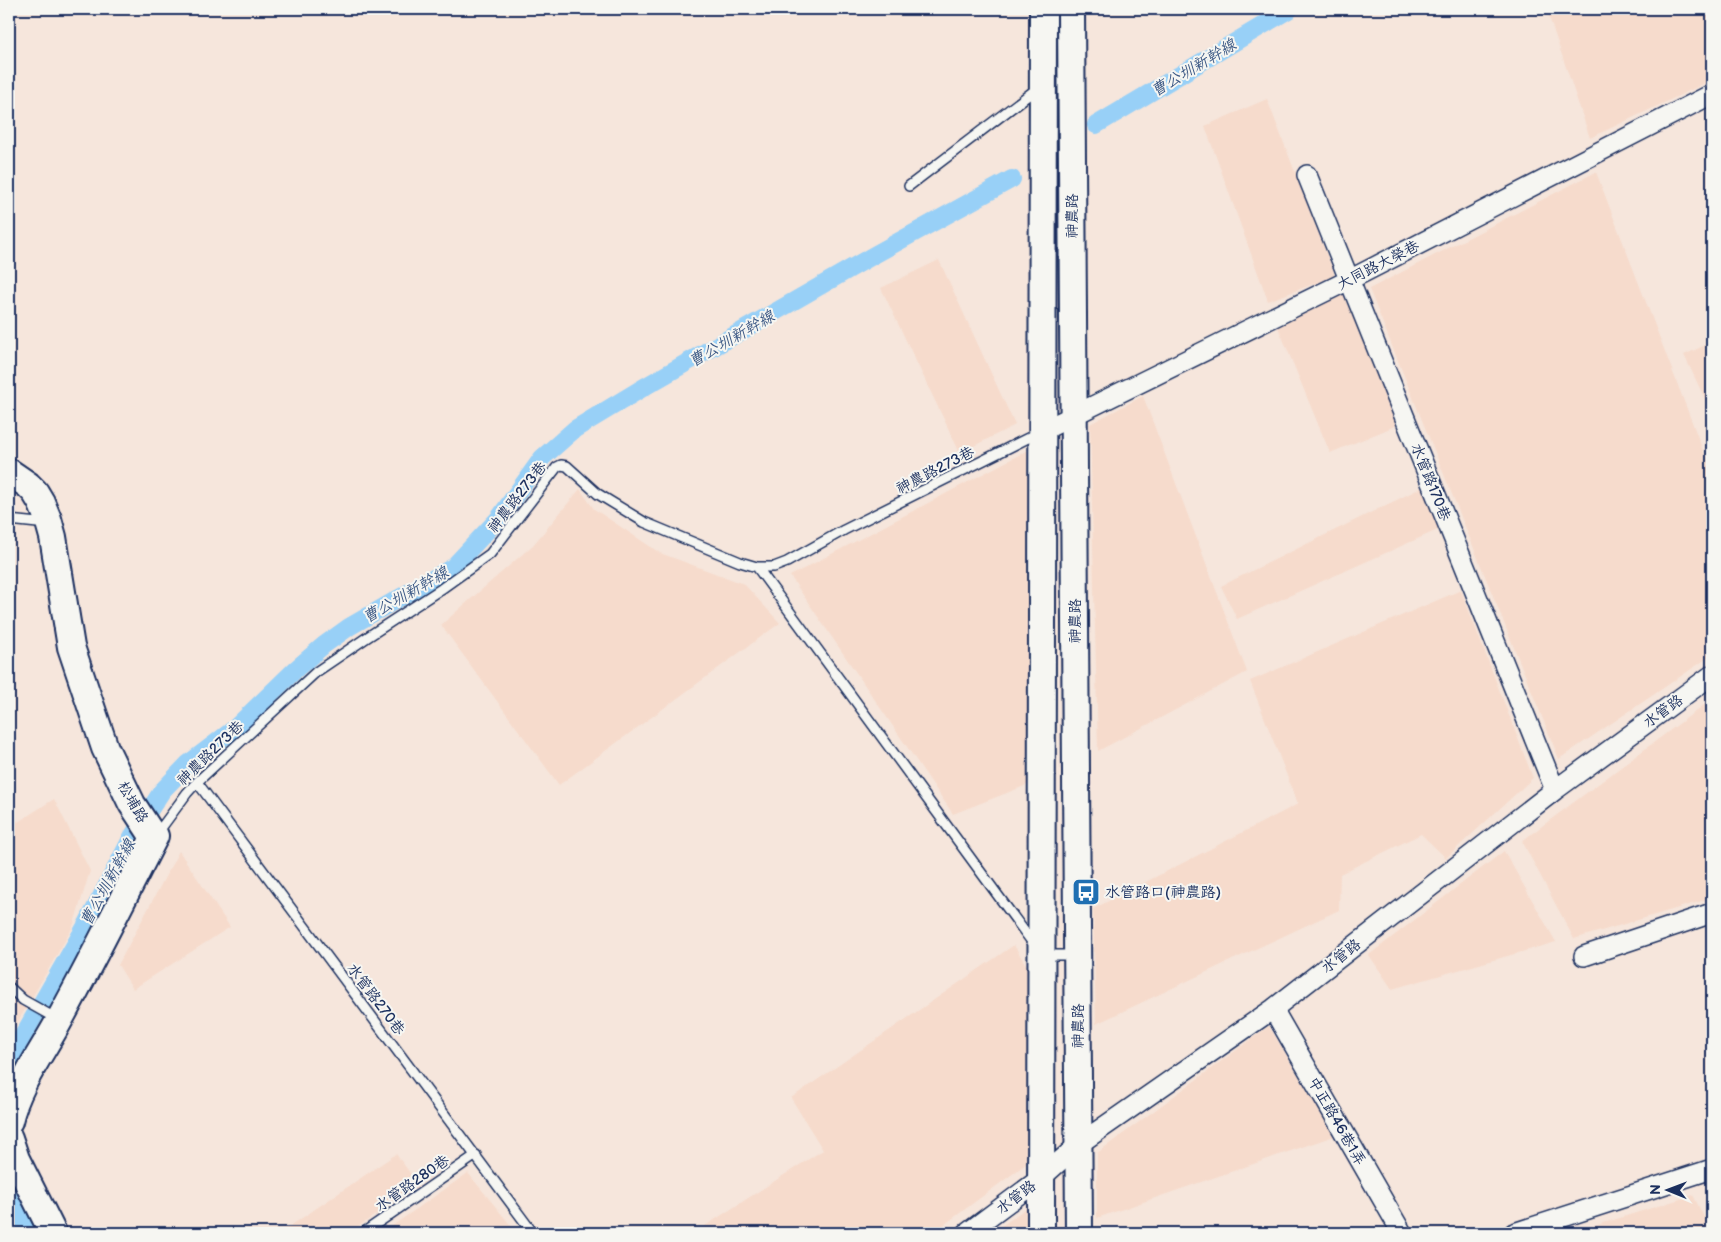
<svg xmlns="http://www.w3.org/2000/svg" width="1721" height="1242" font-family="'Balsamiq Sans','LXGW WenKai TC',sans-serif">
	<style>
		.built { fill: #f6dbcc }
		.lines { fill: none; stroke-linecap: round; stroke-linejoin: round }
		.canal { stroke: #98d0f7; stroke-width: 18 }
		.lane-casing { stroke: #1b2f5e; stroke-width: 12 }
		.street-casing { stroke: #1b2f5e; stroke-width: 22 }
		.secondary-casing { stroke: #1b2f5e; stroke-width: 30 }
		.lane { stroke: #f6f6f2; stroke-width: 9 }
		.street { stroke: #f6f6f2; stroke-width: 19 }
		.secondary { stroke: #f6f6f2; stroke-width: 26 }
		.labels { text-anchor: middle; stroke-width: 4; stroke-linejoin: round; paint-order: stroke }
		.street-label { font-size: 15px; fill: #1b2f5e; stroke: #f6f6f2 }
		.poi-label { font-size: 15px; fill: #1b2f5e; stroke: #f6f6f2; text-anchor: start }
		.water-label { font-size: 16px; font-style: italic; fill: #3a5784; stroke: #f6f6f2 }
	</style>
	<rect width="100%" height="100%" fill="#f6e6dc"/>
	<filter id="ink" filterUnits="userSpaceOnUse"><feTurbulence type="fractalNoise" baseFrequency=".02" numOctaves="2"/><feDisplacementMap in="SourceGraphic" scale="10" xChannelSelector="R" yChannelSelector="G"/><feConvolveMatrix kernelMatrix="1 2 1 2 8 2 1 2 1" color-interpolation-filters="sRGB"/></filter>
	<g filter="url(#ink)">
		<path class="built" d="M1559 9H1712V80L1590 138 1548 14Z
			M1267 99 1335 276 1268 301 1205 126Z
			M1596 172 1712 474V655L1559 759 1369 289Z
			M939 260 1015 425 960 453 881 288Z
			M1344 291 1400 424 1330 453 1278 327Z
			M1712 342V400L1707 403 1684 355Z
			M1143 396 1247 672 1098 751 1090 424Z
			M1034 447 1032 783 953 814 790 576Z
			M1423 487 1442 528 1237 619 1221 586Z
			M580 489 594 509 660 553 744 584 780 623 559 785 441 625 533 545Z
			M1461 590 1533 778 1446 858 1421 834 1340 874 1339 910 1096 1024 1093 909 1298 804 1250 681Z
			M1712 699V898L1574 939 1522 841Z
			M54 799 90 871 73 927 9 1037V810L18 822Z
			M179 851 230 927 133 989 118 965Z
			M1504 851 1556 942 1392 989 1369 955Z
			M1014 945 1031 973 1026 1164 933 1233H694L823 1150 791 1098Z
			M1269 1026 1334 1136 1097 1218V1153Z
			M396 1154 419 1185 349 1233H280Z
			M468 1173 517 1233H382Z
			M1693 1195 1712 1233H1572Z
			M1029 1206V1233H992Z"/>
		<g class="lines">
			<path class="canal" d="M1096 125 1290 9
				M9 1060 88 922 132 837 162 791 188 764 234 729 297 668 324 645 349 627 453 567 499 518 542 458 575 429 646 386 874 255 1012 179
				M9 1198 28 1233"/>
			<defs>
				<path id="lane" d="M909 186 1039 87
					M9 520 47 524
					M757 567 1035 946
					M197 782 533 1233
					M156 835 187 793 197 782 316 672 369 636 441 589 490 554 557 467 561 465 567 466 598 494 644 522 740 562 757 567H774L787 562 844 530 1040 432
					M1043 955H1075
					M9 987 23 1000 57 1019
					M363 1233 476 1155"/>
				<path id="street" d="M1307 175 1555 790
					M1042 431 1349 280 1712 94
					M1584 956 1712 913
					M1273 1009 1402 1233
					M967 1233 1041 1178 1079 1144 1273 1009 1555 790 1712 675
					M1514 1233 1712 1169"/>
				<path id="secondary" d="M1071 9 1079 1233
					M9 472 28 485 35 492 41 502 48 519 53 537 71 647 105 748 132 804 151 833 155 836C123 898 93 959 60 1019 43 1051 17 1085 9 1121
					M9 1138 16 1159 53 1233
					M1041 1233 1043 9"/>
			</defs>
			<use href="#lane" class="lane-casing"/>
			<use href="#street" class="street-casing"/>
			<use href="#secondary" class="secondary-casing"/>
			<use href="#lane" class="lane"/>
			<use href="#street" class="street"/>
			<use href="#secondary" class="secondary"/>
		</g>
	</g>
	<defs>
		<symbol id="bus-square" viewBox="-11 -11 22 22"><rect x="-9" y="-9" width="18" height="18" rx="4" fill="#1f6fb2" stroke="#f6f6f2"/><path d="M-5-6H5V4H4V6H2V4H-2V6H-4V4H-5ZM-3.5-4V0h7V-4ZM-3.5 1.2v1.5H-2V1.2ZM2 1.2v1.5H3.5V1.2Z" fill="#fff"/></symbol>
	</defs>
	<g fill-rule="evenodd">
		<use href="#bus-square" x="1070" y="876" width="32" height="32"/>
	</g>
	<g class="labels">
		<g class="street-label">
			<text transform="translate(1072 216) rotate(-90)" y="5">神農路</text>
			<text transform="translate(1378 265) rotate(-27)" y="5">大同路大榮巷</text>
			<text transform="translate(935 470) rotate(-27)" y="5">神農路273巷</text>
			<text transform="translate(1431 482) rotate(68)" y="5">水管路170巷</text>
			<text transform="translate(517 497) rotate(-52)" y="5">神農路273巷</text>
			<text transform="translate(1075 621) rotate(-90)" y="5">神農路</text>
			<text transform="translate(1663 711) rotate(-36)" y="5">水管路</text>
			<text transform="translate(210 753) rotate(-44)" y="5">神農路273巷</text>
			<text transform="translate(133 802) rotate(60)" y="5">松埔路</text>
			<text transform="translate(1341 956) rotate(-38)" y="5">水管路</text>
			<text transform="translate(376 999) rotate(53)" y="5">水管路270巷</text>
			<text transform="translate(1078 1026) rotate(-90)" y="5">神農路</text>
			<text transform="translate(1337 1121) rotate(60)" y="5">中正路46巷1弄</text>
			<text transform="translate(412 1183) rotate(-35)" y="5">水管路280巷</text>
			<text transform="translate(1016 1197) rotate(-37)" y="5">水管路</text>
		</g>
		<g class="poi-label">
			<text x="1105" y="897">水管路口(神農路)</text>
		</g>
		<g class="water-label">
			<text transform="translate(1193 67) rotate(-31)" y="6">曹公圳新幹線</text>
			<text transform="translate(731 338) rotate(-30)" y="6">曹公圳新幹線</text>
			<text transform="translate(405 594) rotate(-30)" y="6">曹公圳新幹線</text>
			<text transform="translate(107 882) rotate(-61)" y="6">曹公圳新幹線</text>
		</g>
	</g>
	<rect width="1721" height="1242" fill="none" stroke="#f6f6f2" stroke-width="30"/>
	<rect x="15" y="15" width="1691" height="1212" fill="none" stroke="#1b2f5e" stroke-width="2" filter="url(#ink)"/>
	<g transform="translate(1668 1190) rotate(271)" stroke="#f6f6f2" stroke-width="4" paint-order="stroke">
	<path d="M0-4L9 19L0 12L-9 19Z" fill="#1b2f5e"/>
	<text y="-8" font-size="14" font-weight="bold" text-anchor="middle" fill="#1b2f5e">N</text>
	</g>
</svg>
